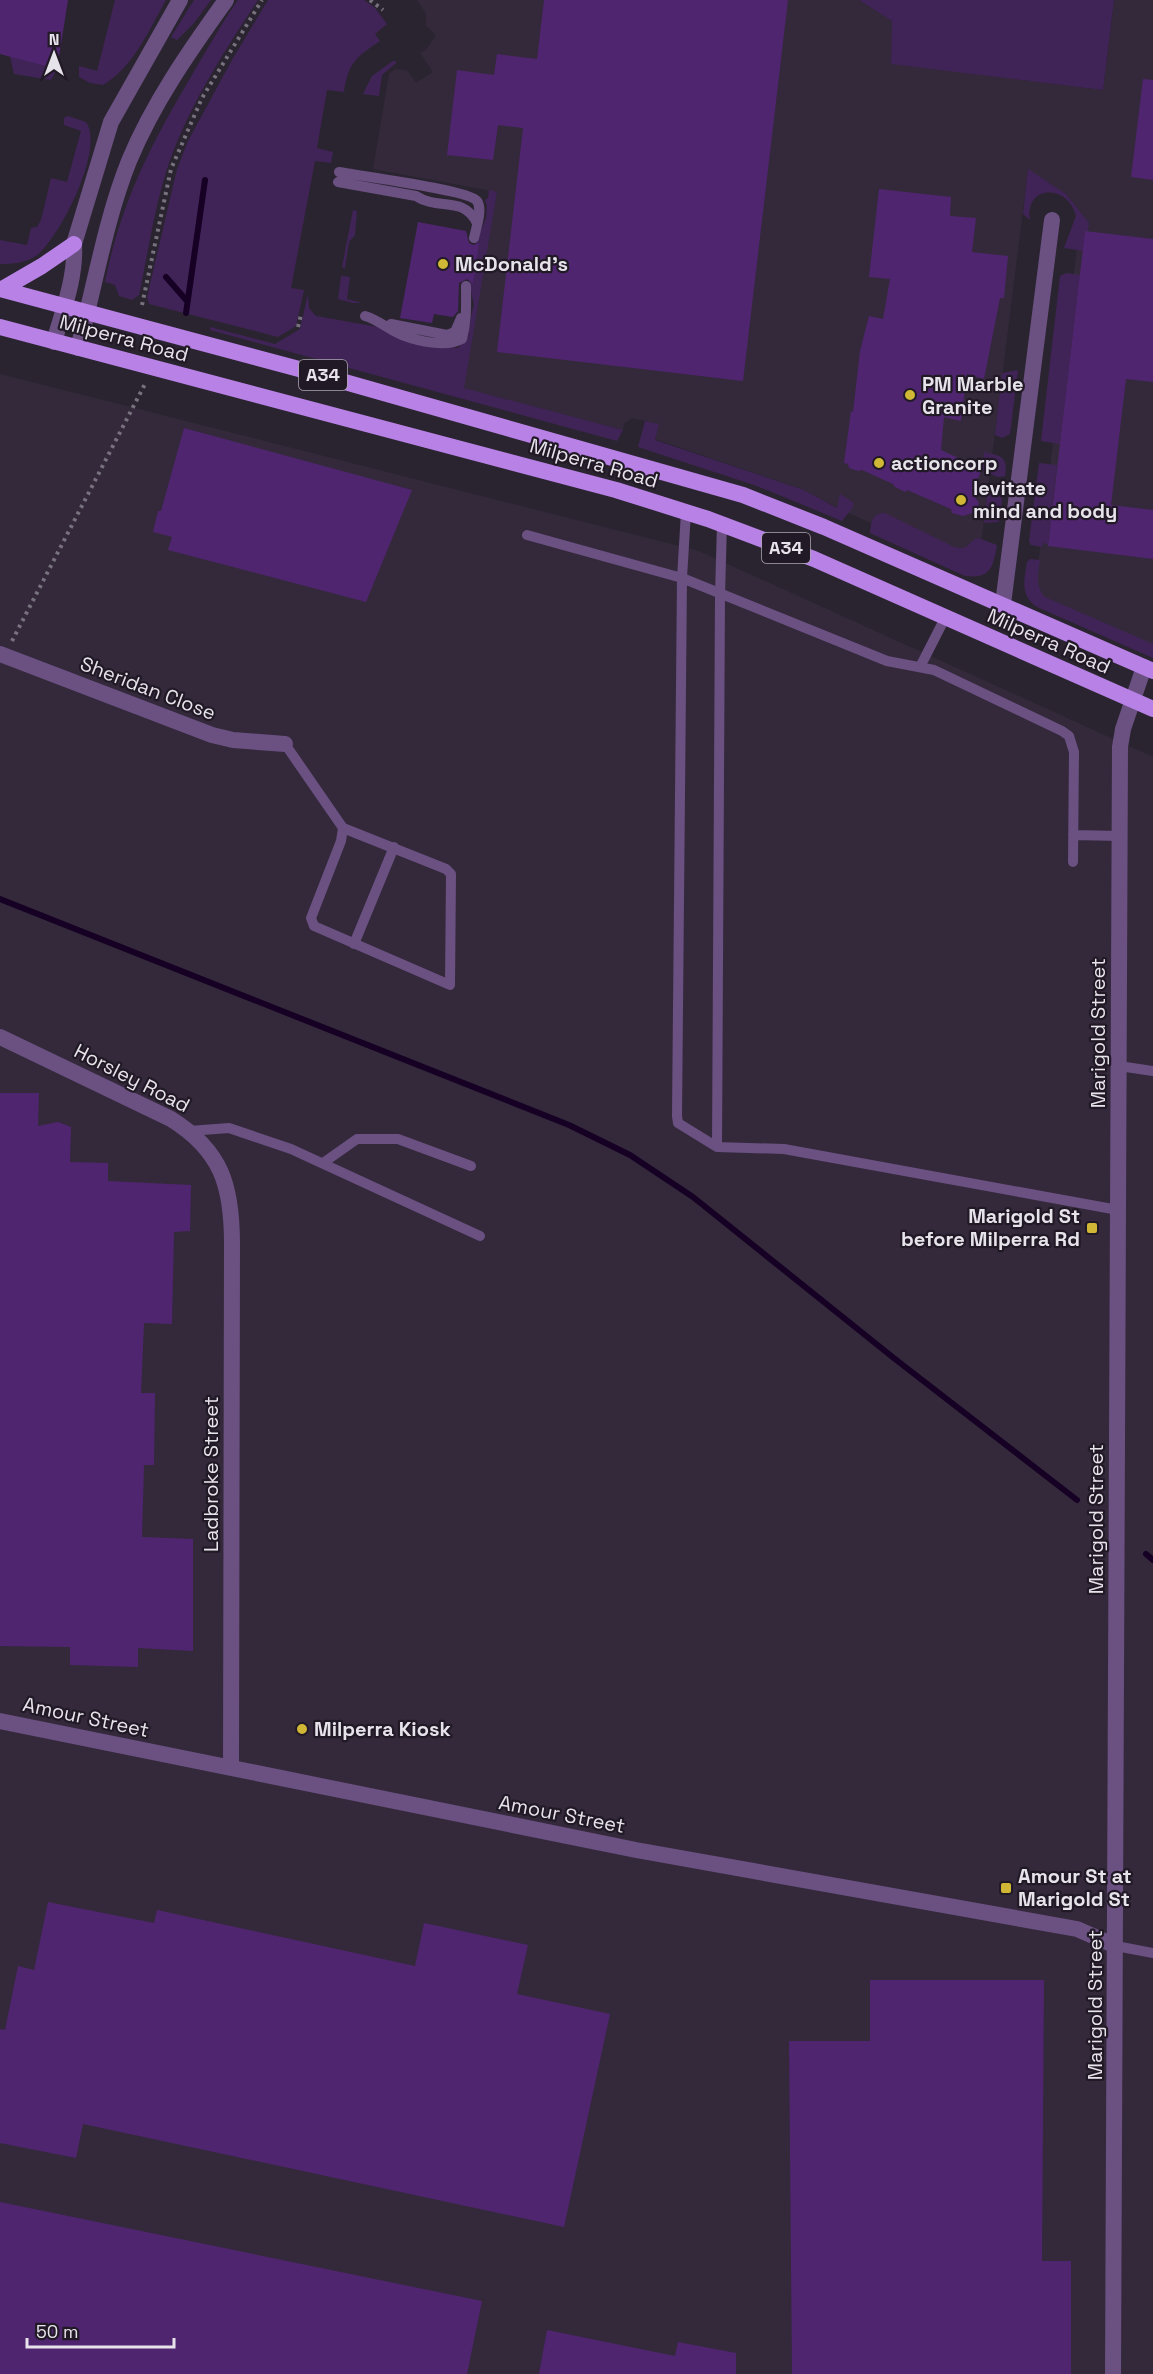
<svg xmlns="http://www.w3.org/2000/svg" width="1153" height="2374" font-family="'Space Grotesk',sans-serif">
	<style>
		.built { fill: #33293b }
		.green { fill: #412457 }
		.lines { fill: none; stroke-linecap: round; stroke-linejoin: round }
		.stream { stroke: #160125; stroke-width: 6 }
		.building { fill: #50256f }
		.path { stroke: #77727d; stroke-width: 4; stroke-dasharray: 3 4.5; stroke-linecap: butt }
		.service { stroke: #6b5082; stroke-width: 10 }
		.minor { stroke: #6b5082; stroke-width: 16 }
		.trunk { stroke: #b881e6; stroke-width: 16 }
		.poi-dot { fill: #d0b836; stroke: #211a26; stroke-width: 2 }
		.labels { text-anchor: middle; stroke-width: 4.5; stroke-linejoin: round; paint-order: stroke }
		.shield { fill: #211a26; stroke: #aca7b0; stroke-width: 1.5 }
		.shield-label { font-size: 18px; font-weight: bold; fill: #e7e3eb }
		.poi-label { font-size: 20px; font-weight: bold; fill: #e7e3eb; stroke: #211a26; text-anchor: start }
		.street-label { font-size: 20px; fill: #e7e3eb; stroke: #211a26 }
	</style>
	<rect width="100%" height="100%" fill="#2a2430"/>
	<path class="built" d="M417 0H859L892 21 891 63 1103 90 1114 0H1153V648L1048 602 1037 592V573L1080 223H1088L1066 194 1028 170 981 544 957 563 838 508 804 490 655 439 658 424 632 418 624 424 623 430 463 388 497 192 373 169 389 74 395 69 407 70 416 83 433 72 420 53 426 50 436 35 426 26V14Z
		M0 374 699 551 1153 757V2374H0Z"/>
	<path class="green" d="M115 0H166C150 28 133 68 103 85L90 83 79 77V66L97 71Z
		M194 0H211L194 23 177 40 171 37Z
		M238 0H258C223 53 187 109 167 169 154 210 148 253 139 295L132 300 119 296 115 285 105 282C121 202 151 144 192 75 207 50 221 24 238 0Z
		M268 0H364L375 8 387 24 375 34 380 41C356 57 348 63 344 92L327 90 317 148 333 152 331 163 315 161 291 288 304 290 296 326 278 337 149 304 147 297 177 169 188 141 232 60Z
		M859 0H1114L1103 90 891 64 892 21Z
		M10 56 57 69 51 80 14 74Z
		M393 61H396V63L382 75 379 96 363 94 372 76Z
		M68 116 86 122C105 148 60 238 36 256 25 263 13 264 0 264V240L27 245 31 228 37 227 41 220 51 178 67 182 81 131 64 125V118Z
		M1028 169 1066 194 1089 223 1088 231H1085L1083 251 1064 248 1076 216C1068 183 1024 185 1030 220L1023 214Z
		M489 190 497 192 464 388 623 430 617 441 210 330V327L275 344 300 329 308 294 309 308 316 316 378 327 402 340 458 348 468 337 472 312 474 305 469 283 477 240 486 218 487 206 485 200 488 198Z
		M353 210 357 211 355 235 349 242 345 268 342 267Z
		M1066 273 1080 275 1060 444 1041 441 1060 276Z
		M341 276 350 277 347 299 361 303H353L338 299Z
		M1018 370 1010 434 1002 438 995 435 1002 373Z
		M645 421 659 424 655 440 804 490 837 508 840 494 853 502V507L842 521 757 486 638 447Z
		M984 452C1002 456 1008 457 1005 476 995 480 991 472 982 469Z
		M1039 463 1057 465 1048 544 1043 543 1042 547 1031 545 1029 541Z
		M988 488 996 491 1002 499 999 522 984 523Z
		M885 513 954 547C971 551 966 542 978 538L997 545C993 567 991 579 965 576L870 533C871 523 872 513 885 513Z
		M1030 559 1040 560C1038 573 1035 587 1045 597L1153 644V658L1037 607C1020 595 1024 581 1027 562Z"/>
	<g class="lines">
		<path class="stream" d="M166 277 187 301
			M186 313 205 180
			M0 899 569 1125 630 1155 693 1197 895 1359 1077 1500
			M1146 1554 1153 1560"/>
	</g>
	<path class="building" d="M0 0H68L57 69 0 54Z
		M544 0H788L743 381 497 352 523 128 498 125 493 160 447 155 457 70 494 75 497 54 537 59Z
		M1143 79 1153 80V180L1131 177Z
		M879 189 951 197 950 216 976 218 972 252 1008 256 1004 298H1000L984 379 967 374 961 421 944 417 941 450 982 469 972 493 979 503 975 512 963 516 952 513 951 509 907 490 905 492 895 487 893 484 862 470 858 471 849 468 848 464 844 463 851 411 853 412 860 351 869 316 883 319 890 279 869 277Z
		M418 222 466 231 469 243 473 245 479 243 473 283 467 279 459 283 458 311 453 317 434 314 432 323 400 318Z
		M1085 231 1153 239V382L1126 379 1111 505 1153 510V559L1048 546Z
		M184 428 412 490 366 602 168 550 172 537 153 532 158 511H161Z
		M0 1093H39L38 1126 58 1122 71 1127 70 1162 108 1163V1181L191 1185 190 1231 174 1232 172 1324 144 1323 141 1393H155L154 1465H144L142 1537 193 1539V1651L138 1648V1667L70 1665V1647L0 1646Z
		M48 1902 154 1923 157 1910 415 1966 424 1923 528 1945 517 1994 610 2014 564 2227 83 2124 76 2158 0 2143V2029L5 2030 18 1966 34 1970Z
		M870 1980H1044L1042 2261H1071V2374H792L789 2041H870Z
		M0 2202 482 2301 467 2374H0Z
		M547 2330 675 2356 678 2342 736 2353V2374H539Z"/>
	<g class="lines">
		<path class="path" d="M370 0 383 10
			M142 305 171 169 202 98 262 0
			M298 327 301 315
			M12 641 145 384"/>
		<path class="service" d="M339 172C359 176 469 190 477 201 483 209 476 228 474 238
			M338 182 416 196C438 211 463 195 477 223
			M365 316C379 320 389 330 402 335 418 341 446 348 462 339 467 321 466 305 466 286
			M391 324 447 335 455 332 461 318
			M686 512 682 578 677 1116 678 1123 717 1147 784 1149 1118 1210
			M527 535 682 578 887 661 934 670 1062 731 1069 736 1074 752 1073 862
			M920 667 945 618
			M285 744 343 828 341 841 311 918 314 926 450 985 451 874 446 869 343 828
			M1073 835 1120 836
			M354 944 394 847
			M1119 1066 1153 1071
			M189 1131 229 1128 291 1149 480 1236
			M717 1147 720 595 722 524
			M323 1163 357 1139H398L471 1166
			M1116 1946 1153 1953"/>
		<path class="minor" d="M54 342C63 310 76 278 74 244L111 122 180 0
			M78 348C95 286 105 221 129 161 153 103 190 50 226 0
			M1003 604 1052 220
			M0 654 212 735 233 740 285 744
			M0 1037 171 1119C222 1151 232 1186 232 1244L231 1768
			M0 1721 636 1850 1077 1929 1116 1946
			M1113 2374 1120 747 1123 729 1144 667"/>
		<path class="trunk" d="M0 289 299 369 743 495 824 527 1153 671
			M2 289 42 266 74 244
			M0 327 616 490 708 519 814 559 1153 709"/>
	</g>
	<g class="poi-dot">
		<circle cx="443" cy="264" r="6"/>
		<circle cx="910" cy="395" r="6"/>
		<circle cx="879" cy="463" r="6"/>
		<circle cx="961" cy="500" r="6"/>
		<rect x="1086" y="1222" width="12" height="12" rx="3"/>
		<circle cx="302" cy="1729" r="6"/>
		<rect x="1000" y="1882" width="12" height="12" rx="3"/>
	</g>
	<g class="labels">
		<g class="shield">
			<rect x="299" y="360" width="48" height="30" rx="4.5"/>
			<rect x="762" y="533" width="48" height="30" rx="4.5"/>
		</g>
		<g class="shield-label">
			<text x="323" y="381">A34</text>
			<text x="786" y="554">A34</text>
		</g>
		<g class="poi-label">
			<text x="455" y="271">McDonald's</text>
			<text x="922" y="391">PM Marble<tspan x="922" dy="23">Granite</tspan></text>
			<text x="891" y="470">actioncorp</text>
			<text x="973" y="495">levitate<tspan x="973" dy="23">mind and body</tspan></text>
			<text x="1080" y="1223" text-anchor="end">Marigold St<tspan x="1080" dy="23">before Milperra Rd</tspan></text>
			<text x="314" y="1736">Milperra Kiosk</text>
			<text x="1018" y="1883">Amour St at<tspan x="1018" dy="23">Marigold St</tspan></text>
		</g>
		<g class="street-label">
			<text transform="translate(124 338) rotate(15)" y="7">Milperra Road</text>
			<text transform="translate(594 463) rotate(16)" y="7">Milperra Road</text>
			<text transform="translate(1049 641) rotate(24)" y="7">Milperra Road</text>
			<text transform="translate(148 688) rotate(21)" y="7">Sheridan Close</text>
			<text transform="translate(1098 1033) rotate(-90)" y="7">Marigold Street</text>
			<text transform="translate(132 1078) rotate(27)" y="7">Horsley Road</text>
			<text transform="translate(211 1474) rotate(-90)" y="7">Ladbroke Street</text>
			<text transform="translate(1096 1519) rotate(-90)" y="7">Marigold Street</text>
			<text transform="translate(86 1717) rotate(12)" y="7">Amour Street</text>
			<text transform="translate(562 1814) rotate(11)" y="7">Amour Street</text>
			<text transform="translate(1095 2005) rotate(-90)" y="7">Marigold Street</text>
		</g>
	</g>
	<g transform="translate(54 54)" stroke="#211a26" stroke-width="4.5" paint-order="stroke">
	<path d="M0-4.5L10 22L0 15L-10 22Z" fill="#e7e3eb"/>
	<text y="-9" font-size="16" font-weight="bold" text-anchor="middle" fill="#e7e3eb">N</text>
	</g>
	<path d="M27 2338v9h147v-9" fill="none" stroke="#e7e3eb" stroke-width="3"/>
	<text x="36" y="2338" font-size="18" fill="#e7e3eb" stroke="#211a26" stroke-width="4.5" paint-order="stroke">50 m</text>
</svg>
